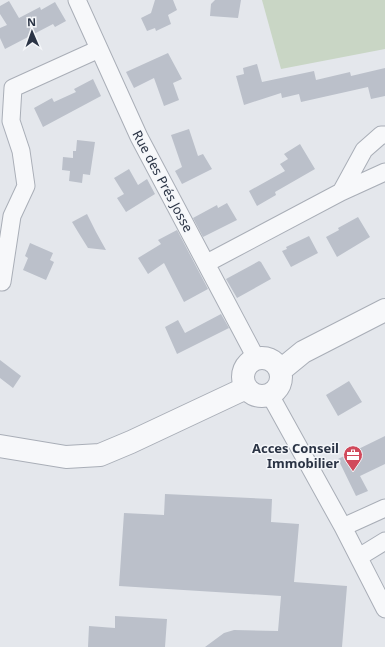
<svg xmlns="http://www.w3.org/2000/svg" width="385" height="647" font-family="'Noto Sans',sans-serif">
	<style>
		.green { fill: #c9d6c5 }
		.building { fill: #bbc0ca }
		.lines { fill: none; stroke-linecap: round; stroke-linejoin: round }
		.minor-casing { stroke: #a9aeb7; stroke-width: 19 }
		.tertiary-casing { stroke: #a9aeb7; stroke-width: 24 }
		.minor { stroke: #f7f8fa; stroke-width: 17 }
		.tertiary { stroke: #f7f8fa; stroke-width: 22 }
		.labels { text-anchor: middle; stroke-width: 3; stroke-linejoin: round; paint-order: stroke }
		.street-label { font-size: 13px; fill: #2b3445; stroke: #f4f6f9 }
		.poi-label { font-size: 13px; font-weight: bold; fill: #2b3445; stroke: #f4f6f9; text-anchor: end }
	</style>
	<rect width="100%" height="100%" fill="#e4e7ec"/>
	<path class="green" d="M262 0H385V49L281 69Z"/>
	<path class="building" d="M155 0H173L177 10 168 15 171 24 156 31 155 28 147 31 141 18 151 13Z
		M215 0H241L238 18 210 16 211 4Z
		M9 1 19 18 40 7 41 10 55 2 66 21 55 27 53 24 5 49 0 38V28L7 25 0 14V6Z
		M168 53 182 79 173 83 179 100 164 106 154 78 134 88 126 72Z
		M257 64 262 82 314 71 316 80 350 72 351 76 385 68V96L371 99 368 87 301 102 299 94 282 98 281 93 244 105 236 76 244 74 243 68Z
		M93 79 101 96 43 127 34 108 52 98 54 102 76 92 74 89Z
		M189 129 198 156 203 154 212 169 182 184 175 171 182 167 171 135Z
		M77 140 95 142 90 175 83 174 82 183 69 181 70 171 62 170 63 157 73 158V151H76Z
		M300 144 315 169 275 192 276 195 257 206 249 191 285 171 280 164 288 159 284 154Z
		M129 169 138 185 147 179 155 194 126 212 117 198 124 194 114 178Z
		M227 203 237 220 203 237 193 218 217 205 218 208Z
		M87 214 96 232 106 250 88 248 78 232 72 222Z
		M358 217 370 237 337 257 326 237 339 230 338 228Z
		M177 230 208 289 184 302 164 263 148 274 138 258 161 244 158 240Z
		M309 236 318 253 291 267 282 251 287 249 286 247Z
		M30 243 53 253 50 260 54 262 46 280 23 270 28 258 25 256Z
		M259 261 261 262 271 279 237 298 226 279Z
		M221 314 229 328 177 354 165 327 178 320 185 333Z
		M0 360 21 376 13 388 0 378Z
		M349 381 362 402 338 416 326 395Z
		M385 436V464L360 476 368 491 356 496 338 459Z
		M165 494 272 499 271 522 299 524 294 582 347 586 342 647H205L224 633 234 630 278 631 281 596 119 586 124 513 164 515Z
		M115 616 167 619 165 647H88L89 626 115 628Z"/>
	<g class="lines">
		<defs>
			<path id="minor" d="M77 0 139 137 256 358
				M341 192 364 150 381 135H385
				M207 263 341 192 385 172
				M2 282 12 216 26 186 21 151 11 121 13 88 99 49
				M270 395 343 527 385 609
				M343 527 385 508
				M359 557 385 541"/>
			<path id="tertiary" d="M243 377a19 19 0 1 1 38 0a19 19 0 1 1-38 0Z
				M281 370 303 352 385 310
				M0 446 66 457 100 455 131 442 246 388"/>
		</defs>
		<use href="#minor" class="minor-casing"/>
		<use href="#tertiary" class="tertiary-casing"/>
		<use href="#minor" class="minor"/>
		<use href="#tertiary" class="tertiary"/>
	</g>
	<defs>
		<symbol id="office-pin" viewBox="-11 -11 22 30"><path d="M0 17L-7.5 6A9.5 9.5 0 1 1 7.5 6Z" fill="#d1495b" stroke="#f4f6f9"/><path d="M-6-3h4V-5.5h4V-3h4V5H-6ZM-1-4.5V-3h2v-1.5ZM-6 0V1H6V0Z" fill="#fff"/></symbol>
	</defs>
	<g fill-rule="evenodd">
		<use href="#office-pin" x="342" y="444" width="22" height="30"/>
	</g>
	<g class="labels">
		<g class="street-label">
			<text transform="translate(163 181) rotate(62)" y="5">Rue des Prés Josse</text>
		</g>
		<g class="poi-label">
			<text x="339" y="453">Acces Conseil<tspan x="339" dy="15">Immobilier</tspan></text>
		</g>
	</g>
	<g transform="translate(32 32) rotate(358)" stroke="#f4f6f9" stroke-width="3" paint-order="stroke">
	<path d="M0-3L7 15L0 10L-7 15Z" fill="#2b3445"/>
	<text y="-6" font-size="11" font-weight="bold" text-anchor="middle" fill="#2b3445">N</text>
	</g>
</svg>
